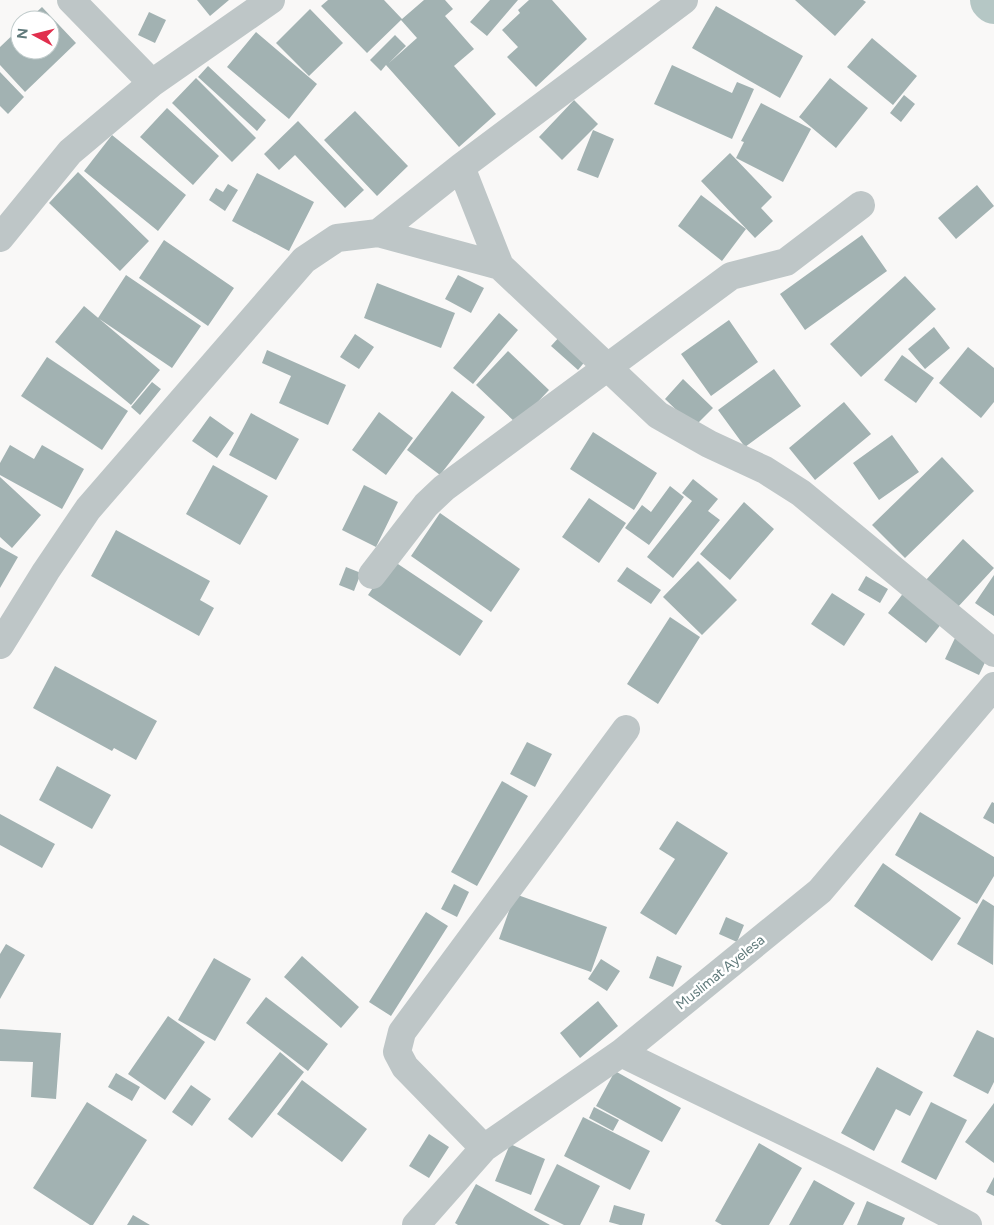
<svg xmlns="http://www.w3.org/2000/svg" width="994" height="1225" font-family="Figtree,sans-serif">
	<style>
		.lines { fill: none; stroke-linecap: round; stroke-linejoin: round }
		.river { stroke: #b5c7c5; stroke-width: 44 }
		.building { fill: #a2b2b2 }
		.minor { stroke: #bec6c7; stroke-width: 28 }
		.labels { text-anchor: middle; stroke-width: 5; stroke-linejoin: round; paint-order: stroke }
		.street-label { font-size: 14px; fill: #607a7b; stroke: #fff }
	</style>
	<rect width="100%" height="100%" fill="#f9f8f7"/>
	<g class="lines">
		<path class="river" d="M992 0 994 2"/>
	</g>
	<path class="building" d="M197 0H229L210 16Z
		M328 0H384L402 19 424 0H445L453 9 445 16 474 49 454 66 496 114 459 147 386 65 381 71 370 60 395 35 406 46 389 63 417 38 401 20 367 53 321 6Z
		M490 0H518L487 36 470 22Z
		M529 0H552L587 39 536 87 507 57 518 47 502 30 520 13 518 10Z
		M795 0H863L866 2 835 36Z
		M716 6 803 56 780 98 692 48Z
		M42 7 76 43 25 92 0 65V47L20 28V50H50V20H28Z
		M310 9 343 43 309 76 276 43Z
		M149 12 166 20 155 43 138 35Z
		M256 32 317 84 289 119 227 67Z
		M872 38 917 76 893 105 847 67Z
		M672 65 732 93 737 82 754 89 732 139 654 104Z
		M208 66 266 120 257 131 198 77Z
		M0 72 24 97 8 114 0 106Z
		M196 78 256 138 232 162 172 103Z
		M830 78 868 108 836 148 799 117Z
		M904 95 915 104 901 122 890 113Z
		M574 100 598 124 562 160 539 137Z
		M761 103 811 129 783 182 736 158 744 142 741 141Z
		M167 108 219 156 193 185 140 137Z
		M355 111 408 166 377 196 324 140Z
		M298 121 364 190 345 208 295 155 279 170 264 154Z
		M593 130 614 139 598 178 577 170Z
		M112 135 186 195 158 231 84 171Z
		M730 153 772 197 761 208 773 221 755 238 701 181Z
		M78 172 149 241 120 271 49 203Z
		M257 173 314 202 289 251 232 221Z
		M228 184 238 190 225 211 209 200 216 188 223 192Z
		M977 185 994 206 956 239 938 218Z
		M701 195 746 229 722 261 678 226Z
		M862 235 887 271 805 330 780 294Z
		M164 240 234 288 208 326 139 278Z
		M126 275 201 326 172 368 98 318Z
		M458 275 484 288 471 313 445 299Z
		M905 276 936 309 861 377 830 344Z
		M377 283 455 313 441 348 364 318Z
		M84 306 160 370 131 405 55 342Z
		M499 313 518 330 473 384 453 368Z
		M729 320 758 362 711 396 681 354Z
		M934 327 950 348 925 369 908 349Z
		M355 334 374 347 359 369 340 357Z
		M561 335 587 359 578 370 551 346Z
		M968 347 994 368V402L981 418 939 383Z
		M267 350 346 385 328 425 279 403 291 376 262 363Z
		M508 351 549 390 517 424 476 385Z
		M902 355 934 378 916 403 884 380Z
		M47 357 128 411 102 450 21 396Z
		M774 369 801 406 745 447 718 410Z
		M683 379 713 408 694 427 665 399Z
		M152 382 161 389 140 415 131 407Z
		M452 391 485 417 440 475 407 450Z
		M844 402 871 434 815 480 789 448Z
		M379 412 413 438 386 475 352 450Z
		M251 413 299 439 276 480 229 455Z
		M210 416 234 433 217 458 192 441Z
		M593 432 657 473 634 510 570 469Z
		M892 435 919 472 879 500 853 463Z
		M10 445 34 459 42 445 84 469 62 509 0 475V463Z
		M942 457 974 491 905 558 872 525Z
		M213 465 268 496 240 545 186 514Z
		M0 477 41 515 12 548 0 537Z
		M693 479 718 499 708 511 720 520 673 578 647 557 692 501 682 493Z
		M364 485 398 502 376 547 342 530Z
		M670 486 684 497 649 545 625 528 642 505 651 512Z
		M589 498 626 523 599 563 562 537Z
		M744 502 774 529 730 580 700 554Z
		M440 513 520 569 491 612 411 556Z
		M116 530 210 581 200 600 214 608 199 636 91 576Z
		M963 539 994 568 957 608 926 580Z
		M0 547 18 557 0 588Z
		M392 560 483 621 460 656 368 595Z
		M698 561 737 600 702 635 663 597Z
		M346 567 361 573 354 591 339 585Z
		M627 567 661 590 651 604 617 581Z
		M994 575V616L975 603Z
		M866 576 888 589 880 603 858 590Z
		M908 587 946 618 926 643 888 613Z
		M832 593 865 614 844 646 811 624Z
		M670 617 700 637 658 704 627 684Z
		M955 638 989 654 979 675 945 659Z
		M55 666 157 721 136 760 114 748 112 751 33 708Z
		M527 742 552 754 535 787 510 774Z
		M57 766 111 795 92 829 39 800Z
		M502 781 528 796 477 886 451 872Z
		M992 802 994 803V824L983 818Z
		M920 812 994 857V876L977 904 895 855Z
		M0 814 55 844 42 868 0 845Z
		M677 821 728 853 676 935 640 913 675 859 659 849Z
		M883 863 961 918 932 961 854 906Z
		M454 884 469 892 457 917 441 909Z
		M515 894 607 927 591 972 499 939Z
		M983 899 994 906 993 965 957 944Z
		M426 912 448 926 391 1016 369 1002Z
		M726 917 744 925 737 942 719 934Z
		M6 944 25 955 0 999V954Z
		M302 956 359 1007 341 1028 284 977Z
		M657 956 682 966 673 987 649 978Z
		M214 958 251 979 215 1041 178 1020Z
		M601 959 620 971 607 991 588 979Z
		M266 997 328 1044 308 1071 246 1023Z
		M598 1001 618 1026 580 1058 560 1033Z
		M168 1016 205 1042 165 1100 128 1074Z
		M0 1029 61 1033 56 1099 31 1097 33 1062 0 1061Z
		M977 1030 994 1038V1082L988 1094 953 1076Z
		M280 1052 304 1072 252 1138 228 1119Z
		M877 1067 923 1092 910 1116 896 1109 874 1151 841 1133Z
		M615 1071 681 1108 662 1142 596 1106Z
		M116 1073 140 1087 132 1101 108 1087Z
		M302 1080 367 1129 342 1162 277 1114Z
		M191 1085 211 1099 192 1126 172 1112Z
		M87 1102 147 1140 93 1225H90L33 1188Z
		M931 1102 967 1120 936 1180 901 1162Z
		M994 1103V1163L965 1142Z
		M594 1107 619 1120 613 1131 589 1118Z
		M583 1117 650 1151 630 1190 564 1156Z
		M429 1134 449 1147 429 1178 409 1166Z
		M759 1143 802 1168 769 1225H722L715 1221Z
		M510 1144 545 1159 531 1195 495 1181Z
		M557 1164 600 1186 580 1225H564L534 1210Z
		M994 1177V1196L986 1192Z
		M814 1180 855 1203 843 1225H789Z
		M476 1184 550 1225H458L455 1223Z
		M867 1201 905 1218 902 1225H857Z
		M614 1205 645 1214 642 1225H620L609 1222Z
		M133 1215 150 1225H127Z"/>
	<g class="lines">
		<path class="minor" d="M71 0 152 83
			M461 167 500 266 658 415 709 444 765 470 801 493 994 653
			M378 233 500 266
			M0 238 70 152 152 83 271 0
			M372 575 426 505 444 488 731 276 786 262 861 205
			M0 645 46 571 88 509 304 260 337 238 378 233 461 167 684 0
			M621 1053C736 1110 854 1163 968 1225
			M484 1148 405 1067 397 1052 402 1032 626 729
			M416 1225 484 1148 621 1053 820 891 994 686"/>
	</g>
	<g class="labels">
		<g class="street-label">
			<text transform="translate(720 972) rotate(-39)" y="5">Muslimat Ayelesa</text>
		</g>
	</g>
	<g transform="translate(35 35) rotate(277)"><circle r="24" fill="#ffffff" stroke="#bfcaca"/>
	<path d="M0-4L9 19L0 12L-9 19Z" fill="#e12f4d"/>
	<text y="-8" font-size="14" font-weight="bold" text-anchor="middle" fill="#607a7b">N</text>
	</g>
</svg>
